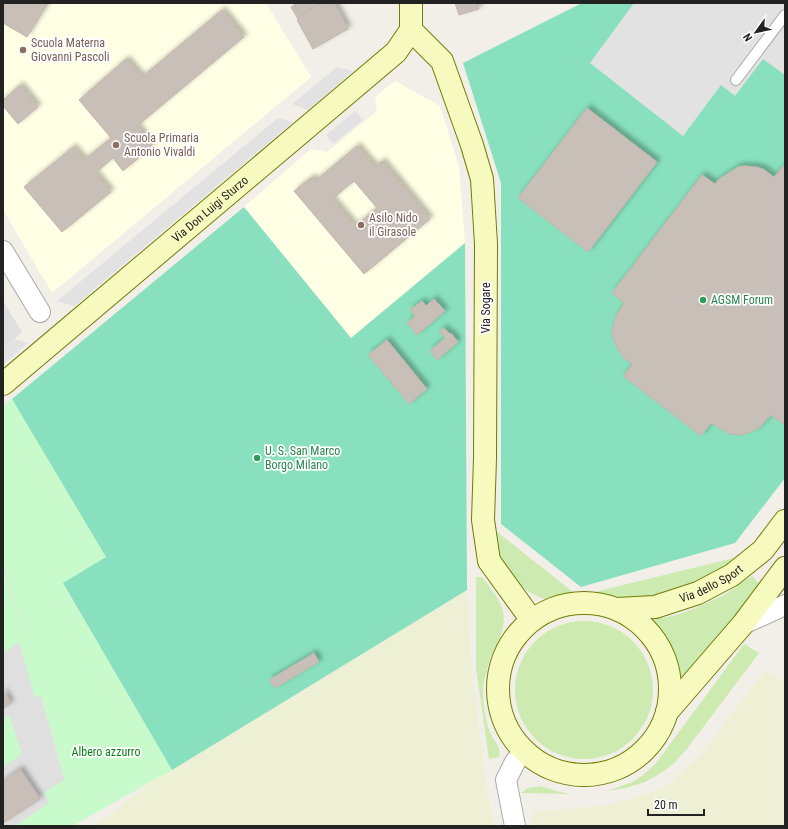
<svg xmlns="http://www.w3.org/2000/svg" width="788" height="829" font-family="'Roboto Condensed',sans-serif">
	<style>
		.residential { fill: #e0dfdf }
		.education { fill: #ffffe5 }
		.farmland { fill: #eef0d5 }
		.grass { fill: #cdebb0 }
		.park { fill: #c8facc }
		.pitch { fill: #88e0be }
		.parking { fill: #e2e2e2 }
		.building { fill: #c7bfb8; stroke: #c4b6ab; fill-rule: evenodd; filter: url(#shadow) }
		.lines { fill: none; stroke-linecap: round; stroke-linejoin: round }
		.lane-casing { stroke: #a9a9a9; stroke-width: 12 }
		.street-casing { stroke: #a9a9a9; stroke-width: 22 }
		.secondary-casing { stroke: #707d05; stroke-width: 24 }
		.lane { stroke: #fff; stroke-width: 10 }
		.street { stroke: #fff; stroke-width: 20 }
		.secondary { stroke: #f7fabf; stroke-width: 22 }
		.education-dot { fill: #8d6e63; stroke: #fff; stroke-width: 1.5 }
		.leisure-dot { fill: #2e9e5b; stroke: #fff; stroke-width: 1.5 }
		.labels { text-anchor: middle; stroke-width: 3.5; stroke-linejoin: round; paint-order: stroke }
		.education-label { font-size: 12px; fill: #785e54; stroke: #fff; text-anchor: start }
		.street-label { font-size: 12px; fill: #222; stroke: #fff }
		.leisure-label { font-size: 12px; fill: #27864d; stroke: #fff; text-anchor: start }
		.park-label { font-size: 12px; fill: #0c8416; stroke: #fff }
	</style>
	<defs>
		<filter id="shadow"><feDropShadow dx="3.5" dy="-3.5" stdDeviation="2" flood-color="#0004"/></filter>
	</defs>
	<rect width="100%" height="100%" fill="#f2efe9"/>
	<path class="residential" d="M3 301 22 332 3 349Z
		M3 562 77 823 73 826H3Z"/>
	<path class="education" d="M3 3H266L311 77 52 293 3 210Z
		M395 81 440 106 459 167 465 243 351 338 244 207 311 149 327 152 377 111 375 97Z"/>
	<path class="farmland" d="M467 590 471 660 485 777 494 826H94L154 781Z
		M765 671 785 682V826H533L531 813 611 804 664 788 700 755Z"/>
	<path class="grass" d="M496 531 578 596 738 557 718 571 687 585 666 592 645 597 615 601 590 597 566 599 556 601 546 600 533 594 520 586 500 561 496 549Z
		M752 576 759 583 683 685C679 658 667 640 649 620L673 616 696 608 724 595Z
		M476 577H482C489 586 500 599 503 611 505 619 503 630 500 638 499 644 495 649 492 654 488 666 483 680 483 693 483 703 486 723 490 732 494 742 501 745 499 757L489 759 476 668Z
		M515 690a69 69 0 1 1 138 0a69 69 0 1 1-138 0Z
		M744 644 759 653 686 750 673 764 661 773 645 782 626 788 607 791 632 782 642 776 656 763Z
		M540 786 560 792 572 794 521 793 528 788Z"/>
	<path class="park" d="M12 399 106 557 63 584 172 770 72 826H15L49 803 44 793 64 780 73 810 41 695 35 698 19 642 3 653V566L33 667 3 562V405Z
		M9 715 22 754 3 767V719Z"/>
	<path class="pitch" d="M582 3H785V478L735 543 581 587 501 524V183L463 63Z
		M244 207 351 338 465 243 467 590 172 770 63 583 106 557 12 399Z"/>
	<path class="parking" d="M634 3H785V75L763 59 735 96 721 85 683 136 590 63Z
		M337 67 353 71 308 110 292 104Z
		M355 111 363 120 333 144 326 135Z
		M278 118 293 122 74 306 57 301Z
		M14 339 28 343 3 365V349Z"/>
	<path class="building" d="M3 3H48L27 37 3 23Z
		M294 3H321L301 15Z
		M321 3H334L348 29 313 49 297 20 298 19 291 7 295 5 301 15Z
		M455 3H477L479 9 459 15Z
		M222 10 244 37 137 126 153 146 123 171 113 158 95 173 111 192 62 232 24 187 73 147 84 160 111 138 79 100 126 59 142 77Z
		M20 85 38 107 18 124 3 106V100Z
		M587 108 657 162 588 252 518 198Z
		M357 146 375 167 382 161 430 219 364 274 294 191 312 177 315 181ZM354 181 377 208 355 226 332 199Z
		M784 165 785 166V422L783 424 771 415 760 427 751 432 740 435 730 434 724 431 711 423 701 436 623 376 632 365 622 356 614 342 612 335 613 325 615 319 617 314 624 303 612 293 702 175 715 184 719 179 738 167 744 166 756 167 763 169 774 177Z
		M434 299 445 311 417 335 407 323 415 316 410 310 422 301 426 306Z
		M444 328 450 334 451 333 458 342 437 360 430 351 445 338 439 332Z
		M387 340 427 389 409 404 368 355Z
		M314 653 319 662 275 688 269 680Z
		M3 691 11 703 3 709Z
		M20 769 40 799 3 823V781Z"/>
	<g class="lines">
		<defs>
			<path id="lane" d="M736 80 785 15"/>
			<path id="street" d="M3 251 40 312
				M743 624 785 605
				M515 826 506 780 515 762 524 751"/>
			<g id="secondary">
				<path d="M411 3V30L442 61 472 145 482 179 486 244 485 458 483 520 489 561 531 619"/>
				<path id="s1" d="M3 384 305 129 396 52 411 30"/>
				<circle cx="584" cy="689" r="86"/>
				<path id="s2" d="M617 609 655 607 698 593 732 575 763 550 785 521"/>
				<path d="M667 712 743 624 785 568"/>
			</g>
		</defs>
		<use href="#lane" class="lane-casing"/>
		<use href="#street" class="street-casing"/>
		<use href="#secondary" class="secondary-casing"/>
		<use href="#lane" class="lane"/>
		<use href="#street" class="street"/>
		<use href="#secondary" class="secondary"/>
	</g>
	<g class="education-dot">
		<circle cx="23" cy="50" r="4"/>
		<circle cx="116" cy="145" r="4"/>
		<circle cx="361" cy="225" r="4"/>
	</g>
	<g class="leisure-dot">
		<circle cx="703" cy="300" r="4"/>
		<circle cx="257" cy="458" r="4"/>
	</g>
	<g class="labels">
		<g class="education-label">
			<text x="31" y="47">Scuola Materna<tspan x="31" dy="14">Giovanni Pascoli</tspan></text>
			<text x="124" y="142">Scuola Primaria<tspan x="124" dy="14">Antonio Vivaldi</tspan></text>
			<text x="369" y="222">Asilo Nido<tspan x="369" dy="14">il Girasole</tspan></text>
		</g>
		<g class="street-label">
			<text dy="4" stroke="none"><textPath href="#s1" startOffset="271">Via Don Luigi Sturzo</textPath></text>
			<text transform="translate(486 308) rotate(-90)" y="4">Via Sogare</text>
			<text dy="4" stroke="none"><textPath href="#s2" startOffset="99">Via dello Sport</textPath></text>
		</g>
		<g class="leisure-label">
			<text x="711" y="304">AGSM Forum</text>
			<text x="265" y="455">U. S. San Marco<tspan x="265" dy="14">Borgo Milano</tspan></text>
		</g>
		<g class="park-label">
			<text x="106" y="756">Albero azzurro</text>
		</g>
	</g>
	<rect width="788" height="829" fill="none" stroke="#222222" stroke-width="8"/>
	<g transform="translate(756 32) rotate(237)" stroke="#ffffff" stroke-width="3" paint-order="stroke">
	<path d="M0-3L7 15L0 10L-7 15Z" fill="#222222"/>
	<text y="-6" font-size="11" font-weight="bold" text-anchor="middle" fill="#222222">N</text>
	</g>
	<path d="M648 809v6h56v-6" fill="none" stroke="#222222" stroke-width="2"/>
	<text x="654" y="809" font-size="12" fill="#222222" stroke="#ffffff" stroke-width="3" paint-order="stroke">20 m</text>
</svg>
